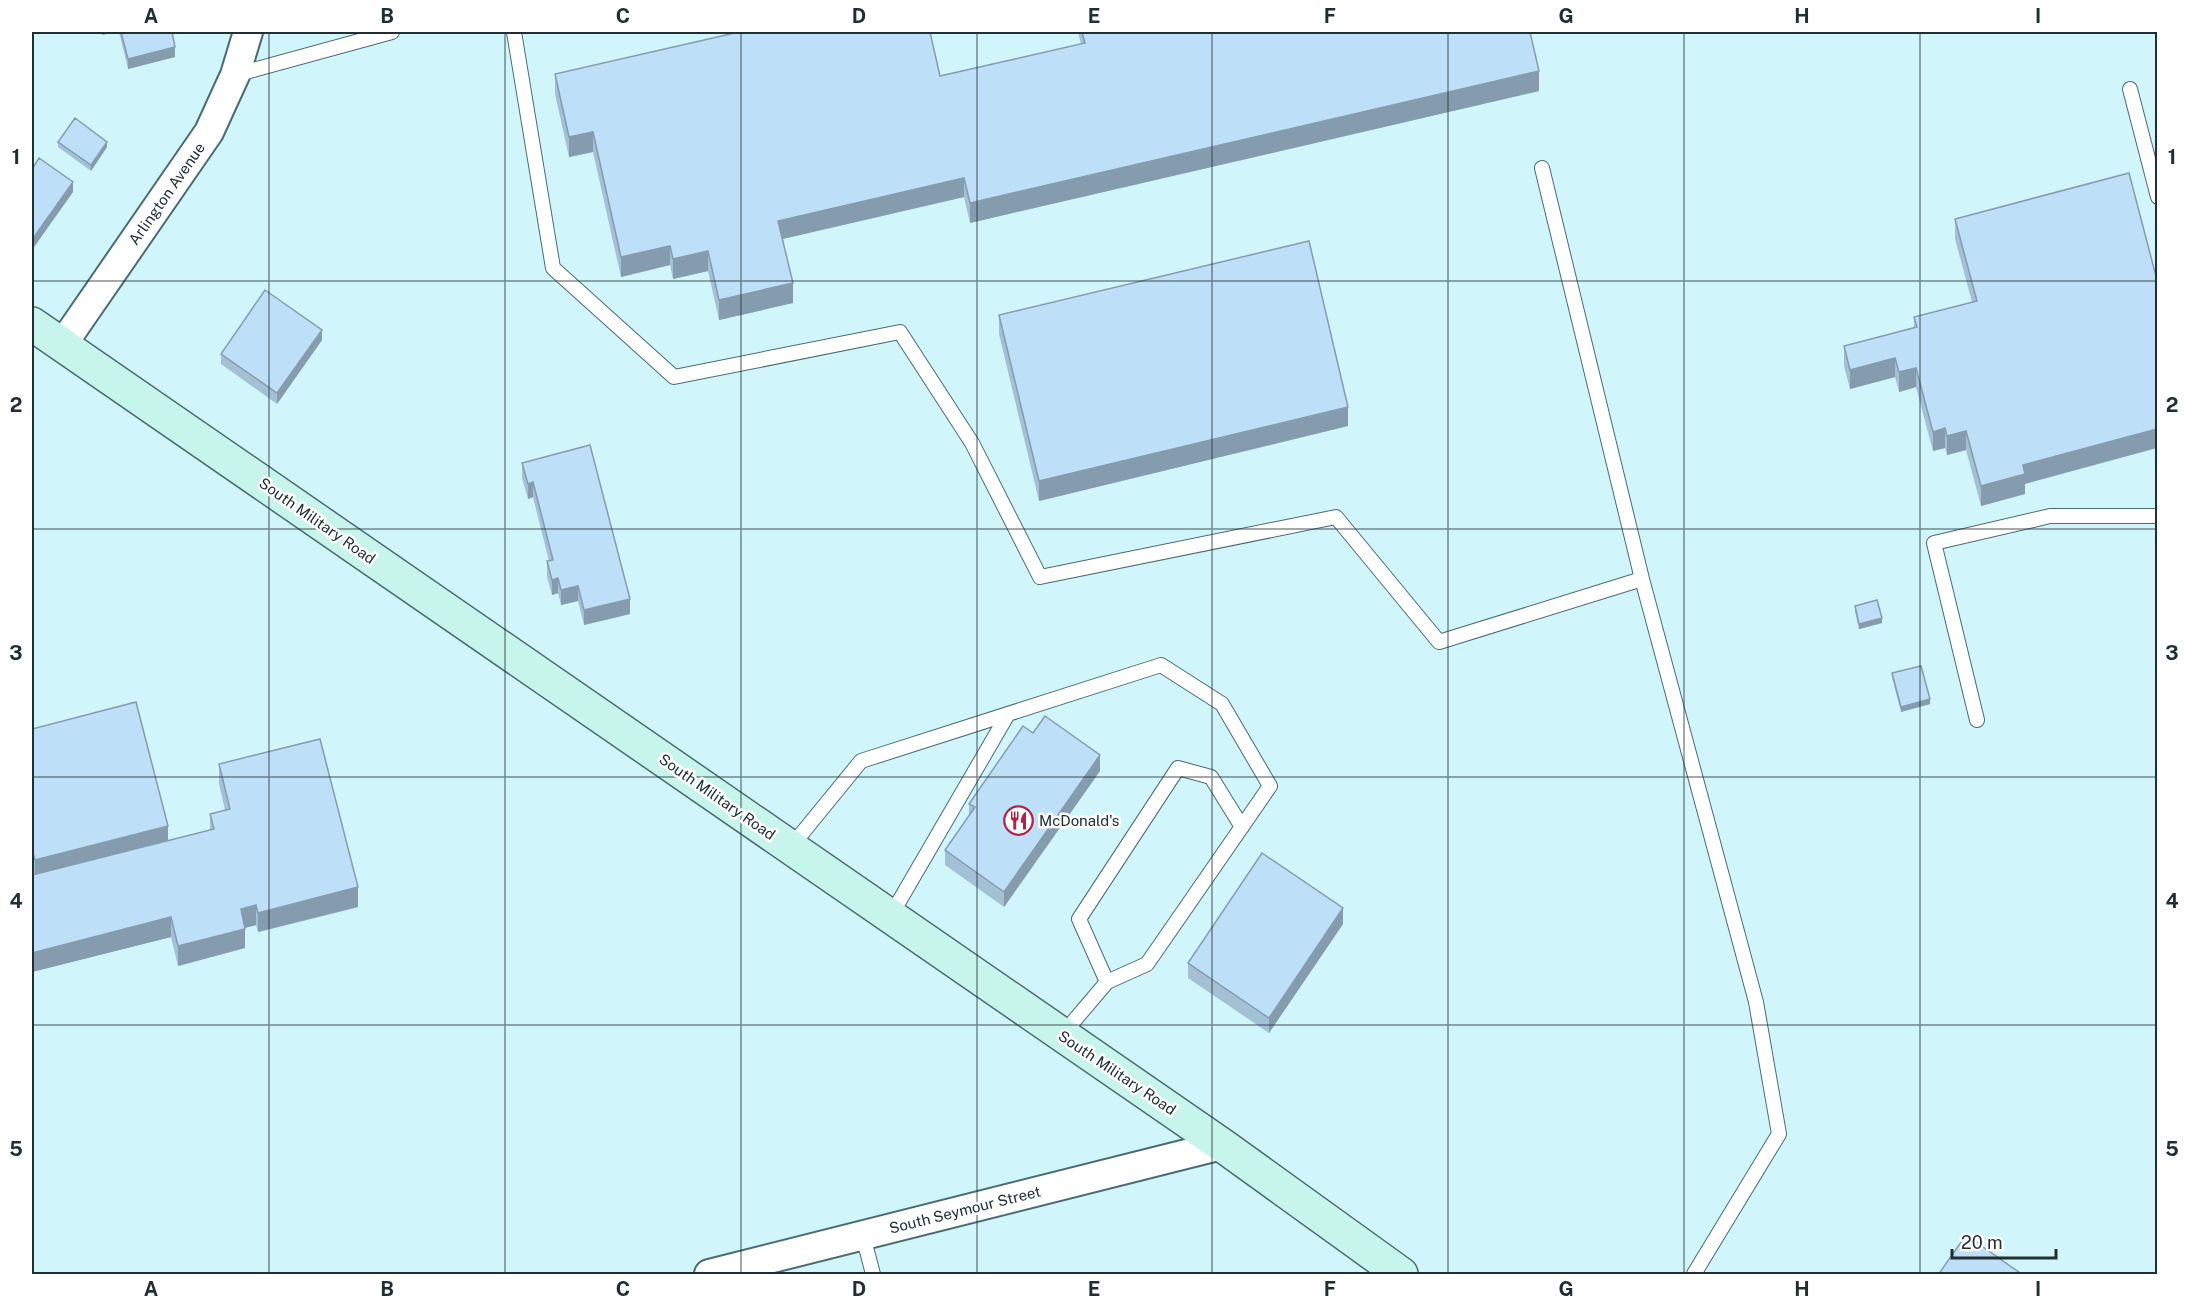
<svg xmlns="http://www.w3.org/2000/svg" width="2189" height="1306" font-family="'Public Sans',sans-serif">
	<style>
		.lines { fill: none; stroke-linecap: round; stroke-linejoin: round }
		.lane-casing { stroke: #496b71; stroke-width: 16 }
		.street-casing { stroke: #496b71; stroke-width: 32 }
		.secondary-casing { stroke: #496b71; stroke-width: 36 }
		.lane { stroke: #fff; stroke-width: 14 }
		.street { stroke: #fff; stroke-width: 28 }
		.secondary { stroke: #c8f5eb; stroke-width: 33 }
		.wall { fill: #a3c0d5 }
		.shaded-wall { fill: #859cae }
		.building { fill: #bedff8; stroke: #859cae; stroke-width: 1.5 }
		.grid { fill: none; stroke: #202f31; stroke-width: 1.5; stroke-opacity: 0.55 }
		.labels { text-anchor: middle; stroke-width: 5; stroke-linejoin: round; paint-order: stroke }
		.street-label { font-size: 15px; fill: #202f31; stroke: #fff }
		.poi-label { font-size: 15px; fill: #202f31; stroke: #fff; text-anchor: start }
		.neatline { fill: none; stroke: #202f31; stroke-width: 2 }
		.grid-label { font-size: 20px; text-anchor: middle; font-weight: bold; fill: #202f31 }
	</style>
	<rect width="100%" height="100%" fill="#d0f6fc"/>
	<g class="lines">
		<defs>
			<path id="lane" d="M514 32 553 268 674 377 900 332 972 443 1040 577 1336 517 1439 642 1642 579 1756 1002 1779 1134 1694 1274
				M235 75 392 32
				M2130 89 2158 197
				M1542 168 1642 579
				M1977 720 1934 543 2050 516H2158
				M790 848 861 761 1161 665 1222 704 1270 786 1147 964 1107 982 1062 1035
				M890 917 1008 714
				M1107 982 1079 919 1178 768 1211 777 1242 827
				M863 1236 873 1274"/>
			<path id="street" d="M62 345 209 132 235 75 248 32
				M709 1274 1222 1145"/>
			<path id="secondary" d="M32 324 1222 1145 1401 1274"/>
		</defs>
		<use href="#lane" class="lane-casing"/>
		<use href="#street" class="street-casing"/>
		<use href="#secondary" class="secondary-casing"/>
		<use href="#lane" class="lane"/>
		<use href="#street" class="street"/>
		<use href="#secondary" class="secondary"/>
	</g>
	<path class="wall" d="M119 32H172L175 57 128 69Z
		M1078 32H1530L1539 91 970 223 964 197 783 239 793 303 719 320 708 271 673 279 670 265 621 277 593 152 569 157 555 94V74L940 76 1081 44Z
		M58 142 107 147 91 171 58 147Z
		M32 169 73 192 34 247 32 245Z
		M1955 219 2025 484V494L1981 506 1966 450 1947 455 1945 448 1933 451 1916 387 1899 392 1895 377 1850 389 1844 366V346L1914 327V317L1972 302 1955 239Z
		M999 315 1348 426 1039 501 999 334Z
		M322 340 277 404 221 364V354Z
		M522 463 630 614 584 625 578 601 561 605 558 593 552 595 547 577V561H549L533 497 528 499 522 478Z
		M1855 606 1882 623 1859 629 1855 612Z
		M1892 673 1930 704 1901 712 1892 678Z
		M32 729 168 840 210 830V814L225 810 219 784V764L358 907 258 932 256 925 245 928V948L178 966 171 937 32 972V875L33 874 32 869Z
		M1033 733 1100 771 1004 907 945 865V850L969 815V804Z
		M1343 924 1269 1033 1188 978V963Z"/>
	<path class="shaded-wall" d="M102 32H116L102 35Z
		M175 47V57L128 69V59Z
		M1539 71V91L970 223V203Z
		M593 132V152L569 157V137Z
		M107 142V147L91 171V165Z
		M964 178V197L778 240V221Z
		M73 182V192L34 247V237Z
		M670 246V265L621 277V257Z
		M708 251V271L673 279V259Z
		M793 283V303L719 320V300Z
		M322 330V340L277 404V393Z
		M1895 358V377L1850 389V370Z
		M1916 368V387L1899 392V372Z
		M1348 407V426L1039 501V481Z
		M1945 428V448L1933 451V432Z
		M2157 429V448L2025 484V494L1981 506V486L2023 465Z
		M1966 431V450L1947 455V436Z
		M533 482V497L528 499V484Z
		M558 578V593L552 595V580Z
		M578 586V601L561 605V590Z
		M630 599V614L584 625V610Z
		M1882 618V623L1859 629V624Z
		M1930 699V704L1901 712V707Z
		M1100 755V771L1004 907V892Z
		M168 826V845L35 880V860Z
		M358 887V907L258 932V913Z
		M256 905V925L241 929V909Z
		M1343 908V924L1269 1033V1018Z
		M171 917V937L32 972V953Z
		M245 929V948L178 966V946Z"/>
	<path class="building" d="M121 32H172L175 47 128 59Z
		M739 32H930L940 76 1085 43 1082 32H1530L1539 71 970 203 964 178 778 221 793 283 719 300 708 251 673 259 670 246 621 257 593 132 569 137 555 74Z
		M75 118 107 142 91 165 58 142Z
		M39 158 73 182 34 237 32 235V169Z
		M2129 173 2157 280V429L2023 465 2025 474 1981 486 1966 431 1947 436 1945 428 1933 432 1916 368 1899 372 1895 358 1850 370 1844 346 1917 327 1914 317 1977 301 1955 219Z
		M1309 241 1348 407 1039 481 999 315Z
		M265 290 322 330 277 393 221 354Z
		M590 445 630 599 584 610 578 586 561 590 558 578 552 580 547 561 553 560 533 482 528 484 522 463Z
		M1877 600 1882 618 1859 624 1855 606Z
		M1921 666 1930 699 1901 707 1892 673Z
		M136 702 168 826 35 860 32 849V729Z
		M1045 716 1100 755 1004 892 945 850 975 807 969 804 1023 726 1033 733Z
		M320 739 358 887 258 913 256 905 241 909 245 929 178 946 171 917 32 953V875L214 829 210 814 230 809 219 764Z
		M1262 853 1343 908 1269 1018 1188 963Z
		M1966 1235 2023 1275H1938Z"/>
	<path class="grid" d="M269 32V1274M505 32V1274M741 32V1274M977 32V1274M1212 32V1274M1448 32V1274M1684 32V1274M1920 32V1274M32 281H2158M32 529H2158M32 777H2158M32 1025H2158"/>
	<defs>
		<symbol id="restaurant-ring" viewBox="-11 -11 22 22"><circle r="9.5" fill="#fff" stroke="#b42246" stroke-width="1.5"/><path d="M-5-6h1v4h1v-4h1v4h1v-4h1v5L-1.5 .5V6h-2V.5L-5-1ZM5-6V6H3V1.5H1.5Q1.5-4 5-6Z" fill="#b42246"/></symbol>
	</defs>
	<g fill-rule="evenodd">
		<use href="#restaurant-ring" x="1002" y="804" width="33" height="33"/>
	</g>
	<g class="labels">
		<g class="street-label">
			<text transform="translate(167 194) rotate(-55)" y="5">Arlington Avenue</text>
			<text transform="translate(317 521) rotate(35)" y="5">South Military Road</text>
			<text transform="translate(717 797) rotate(35)" y="5">South Military Road</text>
			<text transform="translate(1117 1073) rotate(34)" y="5">South Military Road</text>
			<text transform="translate(965 1210) rotate(-14)" y="5">South Seymour Street</text>
		</g>
		<g class="poi-label">
			<text x="1039" y="826">McDonald's</text>
		</g>
	</g>
	<rect width="2189" height="1306" fill="none" stroke="#ffffff" stroke-width="66"/>
	<path d="M1952 1249v9h104v-9" fill="none" stroke="#202f31" stroke-width="3"/>
	<text x="1961" y="1249" font-size="18" fill="#202f31" stroke="#ffffff" stroke-width="4.5" paint-order="stroke">20 m</text>
	<rect x="33" y="33" width="2123" height="1240" class="neatline"/>
	<g class="grid-label">
		<text x="151" y="23">A</text>
		<text x="387" y="23">B</text>
		<text x="623" y="23">C</text>
		<text x="859" y="23">D</text>
		<text x="1094" y="23">E</text>
		<text x="1330" y="23">F</text>
		<text x="1566" y="23">G</text>
		<text x="1802" y="23">H</text>
		<text x="2038" y="23">I</text>
		<text x="16" y="164">1</text>
		<text x="2172" y="164">1</text>
		<text x="16" y="412">2</text>
		<text x="2172" y="412">2</text>
		<text x="16" y="660">3</text>
		<text x="2172" y="660">3</text>
		<text x="16" y="908">4</text>
		<text x="2172" y="908">4</text>
		<text x="16" y="1156">5</text>
		<text x="2172" y="1156">5</text>
		<text x="151" y="1296">A</text>
		<text x="387" y="1296">B</text>
		<text x="623" y="1296">C</text>
		<text x="859" y="1296">D</text>
		<text x="1094" y="1296">E</text>
		<text x="1330" y="1296">F</text>
		<text x="1566" y="1296">G</text>
		<text x="1802" y="1296">H</text>
		<text x="2038" y="1296">I</text>
	</g>
</svg>
